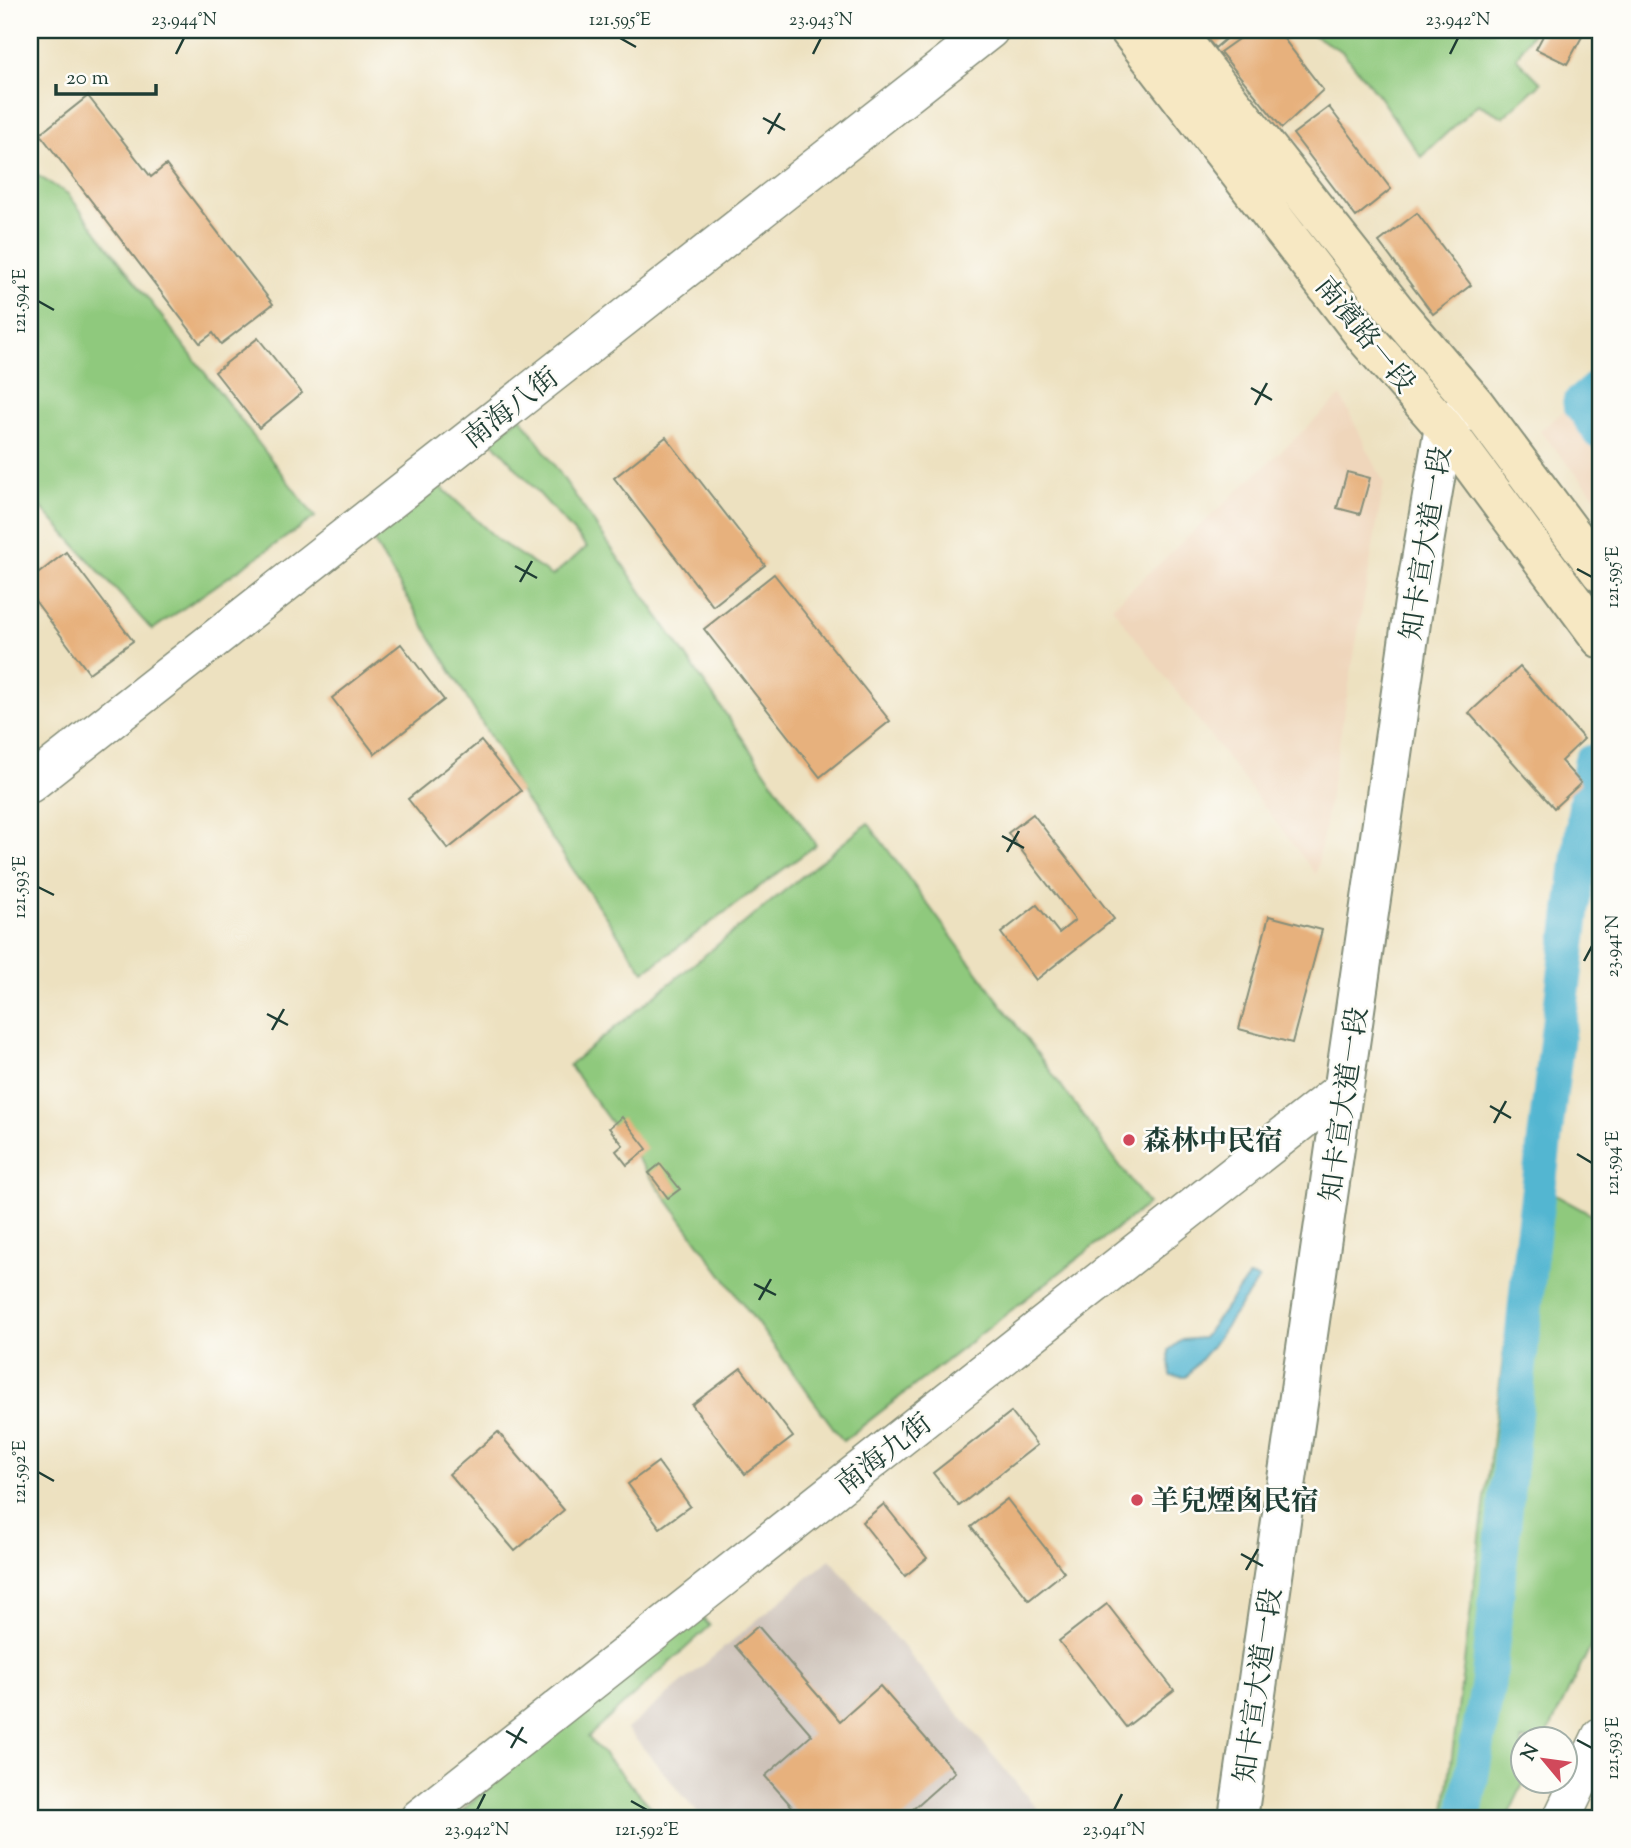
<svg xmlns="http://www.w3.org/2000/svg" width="1631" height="1848" font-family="'Sorts Mill Goudy','Noto Serif TC',serif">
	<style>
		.built { fill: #efd6bb }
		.industrial { fill: #cdc2b9 }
		.green { fill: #8fc97d; stroke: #578358; stroke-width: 2 }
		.water { fill: #52b6d1; stroke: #387a82; stroke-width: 2 }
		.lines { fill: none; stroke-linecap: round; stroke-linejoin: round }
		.canal { stroke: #52b6d1; stroke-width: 35 }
		.building { fill: #e7b17d }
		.minor-casing { stroke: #868f7a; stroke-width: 40 }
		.tertiary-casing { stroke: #868f7a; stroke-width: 42 }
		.secondary-casing { stroke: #868f7a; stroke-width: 42 }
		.minor { stroke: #fff; stroke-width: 37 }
		.tertiary { stroke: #fff; stroke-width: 38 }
		.secondary { stroke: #f7e8c3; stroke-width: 38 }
		.ticks { fill: none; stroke: #1f3d34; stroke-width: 2.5 }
		.poi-dot { fill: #d1495b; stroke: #fdfcf7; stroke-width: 2.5 }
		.labels { text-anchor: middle; stroke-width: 5; stroke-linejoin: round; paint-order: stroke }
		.street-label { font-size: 28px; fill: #1f3d34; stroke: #fdfcf7 }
		.poi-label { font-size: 28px; font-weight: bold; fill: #1f3d34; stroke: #fdfcf7; text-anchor: start }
		.neatline { fill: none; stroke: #1f3d34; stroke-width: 2.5 }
		.ticks-label { font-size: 18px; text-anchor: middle; fill: #1f3d34 }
	</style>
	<rect width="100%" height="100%" fill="#fdfcf7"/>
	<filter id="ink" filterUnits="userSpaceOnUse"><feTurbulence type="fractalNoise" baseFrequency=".0143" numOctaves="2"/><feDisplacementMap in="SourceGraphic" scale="14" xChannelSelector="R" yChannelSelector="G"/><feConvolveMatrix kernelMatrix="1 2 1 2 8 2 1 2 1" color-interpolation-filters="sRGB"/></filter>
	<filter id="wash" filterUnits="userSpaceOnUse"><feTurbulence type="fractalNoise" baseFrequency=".00686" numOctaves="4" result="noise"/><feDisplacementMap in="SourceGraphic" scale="28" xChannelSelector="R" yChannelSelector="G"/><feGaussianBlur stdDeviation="1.57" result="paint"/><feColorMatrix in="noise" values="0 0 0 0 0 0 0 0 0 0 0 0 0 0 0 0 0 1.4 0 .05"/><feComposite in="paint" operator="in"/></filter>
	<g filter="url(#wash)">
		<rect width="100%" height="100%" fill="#ede1c0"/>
		<path class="built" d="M1601 380V503L1540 431Z
			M1341 396 1384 483 1316 875 1112 607Z"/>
		<path class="industrial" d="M830 1559 1045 1818H702L627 1729Z"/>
		<path class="green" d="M1304 30H1534L1516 58 1541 83 1503 117 1478 104 1421 157 1378 95 1343 52Z
			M30 171 68 194 315 517 152 630 30 495Z
			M521 417 816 845 644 972 523 797 501 755 368 532 437 483 499 541 552 576 587 547 491 440Z
			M868 823 1148 1204 843 1441 569 1065Z
			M1526 1179 1601 1220V1625L1545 1739 1522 1740V1782H1524L1507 1818H1444Z
			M690 1604 710 1626 588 1737 661 1818H470L463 1810Z"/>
		<path class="water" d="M1249 1276 1259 1279 1212 1346 1186 1377 1170 1376 1169 1350 1182 1340 1203 1338Z"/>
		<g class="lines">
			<path class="canal" d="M1601 385 1580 403 1601 433
				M1464 1818 1488 1684 1530 1258 1591 762"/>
		</g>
		<g id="blocks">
			<path class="building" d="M1199 30H1236L1215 48Z
				M1251 30H1277L1323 90 1282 128 1220 52Z
				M1546 30H1574L1583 35 1567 64 1536 49Z
				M88 96 151 177 166 165 273 304 221 344 213 333 200 343 40 134Z
				M1329 107 1391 189 1356 217 1293 134Z
				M1417 213 1471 285 1433 314 1379 242Z
				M258 338 302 393 259 428 215 372Z
				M666 437 765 565 713 606 614 478Z
				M1347 472 1370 478 1360 514 1337 508Z
				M66 552 133 641 89 673 30 594V580Z
				M774 574 890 721 820 777 704 629Z
				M401 644 444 700 375 754 332 698Z
				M1520 667 1584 739 1561 761 1581 783 1554 808 1469 713Z
				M481 741 521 791 448 849 408 799Z
				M1033 814 1114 919 1036 980 1001 933 1037 905 1059 933 1075 920 1008 833Z
				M1269 916 1322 930 1292 1043 1239 1029Z
				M622 1117 647 1149 627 1165 616 1151 623 1145 609 1128Z
				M660 1164 680 1189 668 1198 649 1173Z
				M741 1368 793 1437 745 1474 692 1405Z
				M1011 1412 1037 1445 959 1506 933 1473Z
				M498 1432 564 1510 515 1551 449 1474Z
				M658 1462 690 1506 660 1528 628 1484Z
				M1007 1499 1064 1572 1029 1600 971 1527Z
				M884 1504 927 1558 905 1576 862 1522Z
				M1107 1604 1174 1690 1126 1727 1059 1641Z
				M758 1626 840 1721 880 1686 955 1772 903 1818H802L765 1776 812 1735 735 1646Z"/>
		</g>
	</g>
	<g filter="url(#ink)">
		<use href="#blocks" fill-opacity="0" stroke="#868f7a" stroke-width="2"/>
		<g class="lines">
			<defs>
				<path id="minor" d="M30 784 990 30
					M419 1818 1345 1087
					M1562 1818 1601 1736"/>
				<path id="tertiary" d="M1238 1818 1415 595 1444 427 1465 411"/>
				<path id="secondary" d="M1129 30 1367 339 1444 427 1601 639
					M1174 30 1399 315 1475 404 1601 573"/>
			</defs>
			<use href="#minor" class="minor-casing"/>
			<use href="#tertiary" class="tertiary-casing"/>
			<use href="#secondary" class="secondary-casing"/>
			<use href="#minor" class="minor"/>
			<use href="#tertiary" class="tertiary"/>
			<use href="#secondary" class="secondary"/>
		</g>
	</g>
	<path class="ticks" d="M620 38 636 47M176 54 184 38M813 54 821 38M1450 54 1458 38M763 118 785 130M768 134 780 113M38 301 54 310M1251 388 1272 400M1255 405 1267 383M515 566 537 578M1577 569 1592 577M520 582 532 561M1002 836 1024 848M1007 852 1019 831M38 887 54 895M1584 961 1592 946M267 1014 288 1025M272 1030 284 1009M1490 1106 1511 1118M1494 1123 1506 1101M1577 1154 1592 1163M754 1284 776 1295M759 1300 771 1279M38 1472 54 1481M1241 1554 1263 1566M1246 1570 1258 1549M506 1731 527 1743M1577 1740 1592 1748M511 1748 523 1727M631 1801 647 1810M477 1810 485 1794M1114 1810 1122 1794"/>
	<g class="poi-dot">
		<circle cx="1129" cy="1140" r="7"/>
		<circle cx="1137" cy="1500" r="7"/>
	</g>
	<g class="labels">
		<g class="street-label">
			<text transform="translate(1366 334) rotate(51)" y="10">南濱路一段</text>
			<text transform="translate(510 407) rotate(-38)" y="10">南海八街</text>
			<text transform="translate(1425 543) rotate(-81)" y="10">知卡宣大道一段</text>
			<text transform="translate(1343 1104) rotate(-82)" y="10">知卡宣大道一段</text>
			<text transform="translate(883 1453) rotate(-38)" y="10">南海九街</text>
			<text transform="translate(1257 1685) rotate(-82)" y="10">知卡宣大道一段</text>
		</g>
		<g class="poi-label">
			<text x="1143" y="1150">森林中民宿</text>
			<text x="1151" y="1510">羊兒煙囪民宿</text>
		</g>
	</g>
	<rect width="1631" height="1848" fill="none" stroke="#fdfcf7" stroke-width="77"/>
	<g transform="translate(1544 1760) rotate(299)"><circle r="33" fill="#fdfcf7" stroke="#a4b0a9" stroke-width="2"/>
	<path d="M0-5L12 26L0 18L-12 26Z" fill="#d1495b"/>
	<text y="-10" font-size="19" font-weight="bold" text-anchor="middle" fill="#1f3d34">N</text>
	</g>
	<path d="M56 84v10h100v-10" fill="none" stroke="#1f3d34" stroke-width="3.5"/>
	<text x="66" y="84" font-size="21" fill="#1f3d34" stroke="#fdfcf7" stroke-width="5" paint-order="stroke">20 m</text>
	<rect x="38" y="38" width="1554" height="1772" class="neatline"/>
	<g class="ticks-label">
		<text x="184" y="25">23.944°N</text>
		<text x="620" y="25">121.595°E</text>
		<text x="821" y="25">23.943°N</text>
		<text x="1458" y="25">23.942°N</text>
		<text transform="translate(19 301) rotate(-90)" y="6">121.594°E</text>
		<text transform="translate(1612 577) rotate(-90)" y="6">121.595°E</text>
		<text transform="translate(19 887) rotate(-90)" y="6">121.593°E</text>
		<text transform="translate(1612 946) rotate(-90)" y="6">23.941°N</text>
		<text transform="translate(1612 1163) rotate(-90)" y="6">121.594°E</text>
		<text transform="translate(19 1472) rotate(-90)" y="6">121.592°E</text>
		<text transform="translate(1612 1748) rotate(-90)" y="6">121.593°E</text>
		<text x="477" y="1835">23.942°N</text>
		<text x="647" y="1835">121.592°E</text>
		<text x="1114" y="1835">23.941°N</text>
	</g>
</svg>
